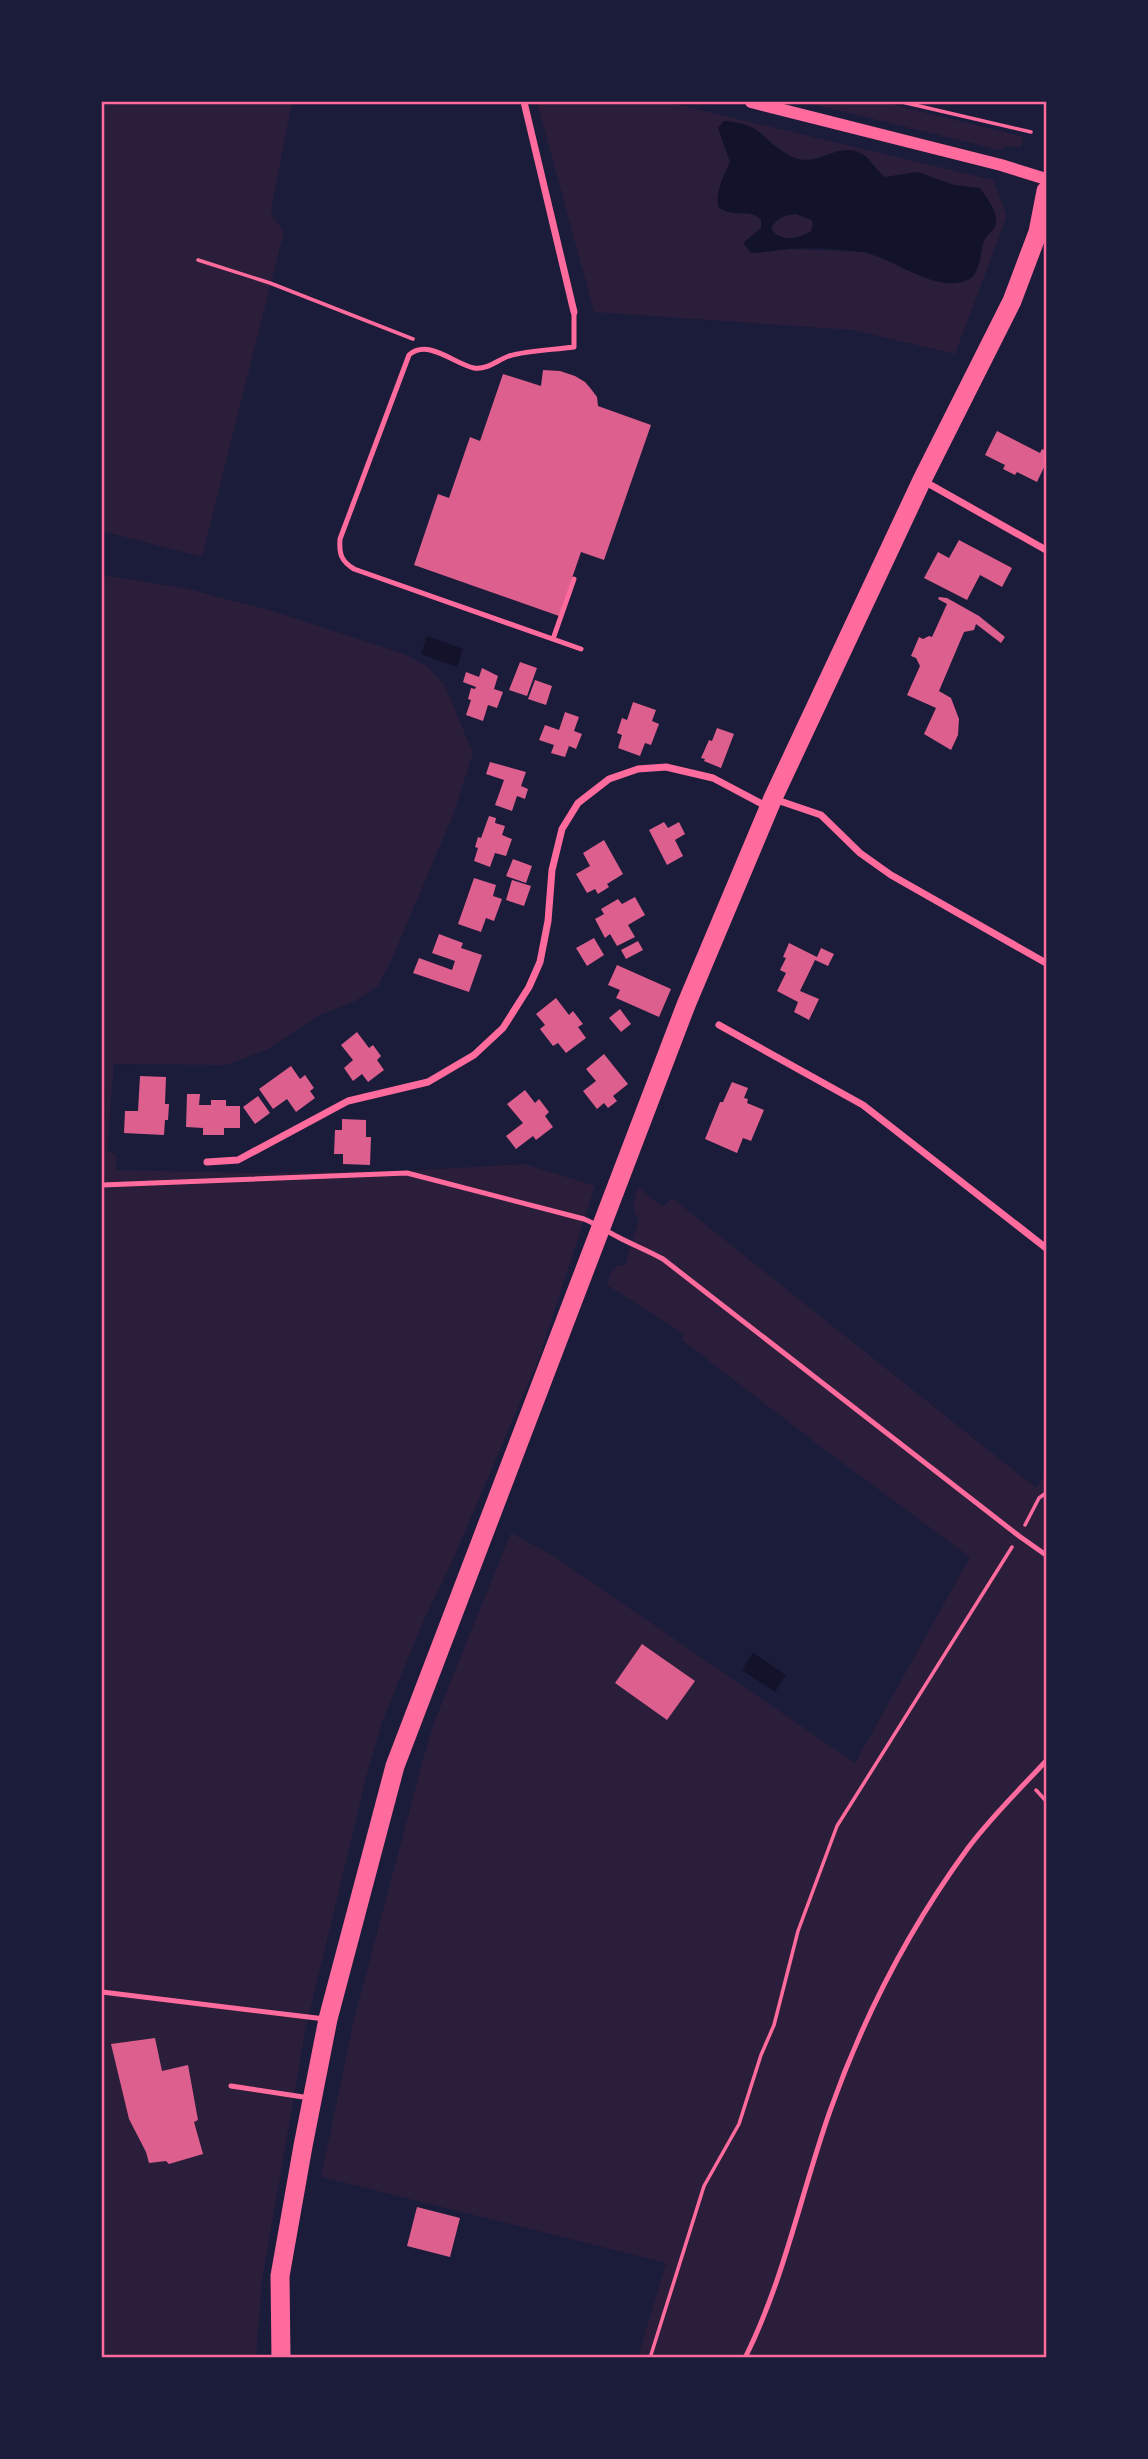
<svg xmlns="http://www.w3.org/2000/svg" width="1148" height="2459" font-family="'DejaVu Sans',sans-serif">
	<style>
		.green { fill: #2a1e3b; fill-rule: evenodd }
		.water { fill: #12122b; fill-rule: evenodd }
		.building { fill: #dd5f8e }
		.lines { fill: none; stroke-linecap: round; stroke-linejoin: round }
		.path { stroke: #ff6b9d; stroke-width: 3.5 }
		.service { stroke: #ff6b9d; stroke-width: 5 }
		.minor { stroke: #ff6b9d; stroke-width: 7 }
		.tertiary { stroke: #ff6b9d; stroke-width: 12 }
		.trunk { stroke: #ff6b9d; stroke-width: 19 }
		.neatline { fill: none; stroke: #ff6b9d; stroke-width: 2.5 }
	</style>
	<rect width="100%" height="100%" fill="#1b1b3a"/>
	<path class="green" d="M102 102H292L271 210 273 218 284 231 202 557 102 531Z
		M537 102H667L993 180 1007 216 955 354 853 330 594 312ZM775 145C797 163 810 164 835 152L885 177 918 173 960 187C974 218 994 242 973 275L946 282 932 279 865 252 791 249 751 253 750 239 761 228V219L751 213 732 214 720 184 730 162 729 157Z
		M804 102H882L1024 137 1021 147 1007 146 1000 150Z
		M796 214 812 220 813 225 811 231C798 239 781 243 771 229 776 218 785 215 796 214Z
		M102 575 185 588 222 598 266 609 402 653 427 666 445 686 473 753 453 815 391 961 378 986 355 1001 320 1015 268 1049 227 1065 114 1064 107 1150 116 1155V1170L251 1173 404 1171 525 1164 595 1186 539 1358 455 1555 422 1624 382 1722 367 1774 306 2027 262 2280 256 2357 102 2358Z
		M638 1187 663 1207 672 1198 1036 1488 1046 1474V2357H638L666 2263 321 2177 354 2019 424 1756 435 1720 511 1533 552 1555 855 1763 970 1557 825 1450 682 1340 684 1334 607 1285C611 1273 612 1264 625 1265L639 1220C629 1210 635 1200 638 1187Z"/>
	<path class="water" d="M724 121C768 124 763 145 794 158 817 167 836 143 858 152 870 156 875 170 885 177L918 172 954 185 980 188C986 197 997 210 996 221 996 229 989 233 985 239 978 252 983 275 965 281 932 292 894 258 863 252 844 249 807 247 788 249 776 250 763 253 751 253L743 243 761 228V219C748 208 732 218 718 207 715 191 724 177 730 162L718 128ZM796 214 812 220 813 225 811 231C798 239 781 243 771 229 775 218 785 215 796 214Z
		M427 636 463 649 457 667 421 654Z
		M753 1653 786 1675 775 1692 742 1670Z"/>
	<path class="building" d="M543 370 560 371 575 376 585 382 591 389 597 397 598 406 651 425 604 560 581 552 559 616 414 565 438 494 449 498 470 437 480 441 503 374 541 386Z
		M997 431 1040 453 1042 449 1046 451V463L1037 482 1017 472 1015 475 1003 469 1005 465 985 455Z
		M959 540 1012 568 1002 587 980 575 967 600 924 578 938 552 949 558Z
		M939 597 947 598 979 616 1005 637 1001 643 976 624 974 630 964 632 939 691 951 698 959 719 958 735 951 750 924 734 936 708 907 695 920 666 916 658 911 656 919 637 923 639 929 636 932 637 947 604 938 599Z
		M520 662 537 668 527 696 509 690Z
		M482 668 498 676 494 689 503 692 497 708 488 705 483 721 466 715 471 700 468 699 471 688 475 689 476 687 463 682 466 672 479 677Z
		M535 680 552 686 546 705 528 699Z
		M633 702 656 710 652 721 659 724 651 745 645 743 640 756 618 748 622 735 617 733 622 718 627 720Z
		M565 712 579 717 574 731 582 734 576 749 569 746 565 757 551 753 554 745 539 740 545 725 559 730Z
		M717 728 734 734 721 768 704 761 705 759 701 758 709 740 712 741Z
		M490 762 526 772 521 786 528 789 525 799 517 796 512 811 495 805 504 780 486 774Z
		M489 816 496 818 495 823 505 826 502 835 512 839 506 856 495 853 490 867 474 861 478 848 475 847 478 837 481 838Z
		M664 822 668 828 679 822 685 834 675 840 683 856 667 865 649 830Z
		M604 840 623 874 607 884 609 887 598 894 595 889 587 893 576 874 590 866 583 853Z
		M513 859 532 866 526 883 506 876Z
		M474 878 496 885 493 896 502 899 494 921 486 918 481 932 458 924Z
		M512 880 531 886 524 906 506 900Z
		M635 897 645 915 628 925 635 937 617 946 610 934 605 938 595 919 604 914 601 909 618 899 622 904Z
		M439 934 463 943 461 948 482 955 469 992 413 973 419 958 452 970 455 961 432 953Z
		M594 938 604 955 587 966 576 948Z
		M638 941 643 950 626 959 621 950Z
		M789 943 817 957 821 948 834 954 828 966 815 960 800 991 819 999 809 1020 794 1012 798 1002 777 991 786 973 780 970 786 958 783 957Z
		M617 965 671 989 659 1017 616 998 620 990 608 985Z
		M556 998 569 1015 573 1011 583 1024 578 1027 586 1038 566 1053 558 1043 553 1046 540 1029 545 1025 536 1014Z
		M620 1009 631 1024 621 1032 609 1018Z
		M357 1032 369 1048 373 1045 381 1056 377 1060 384 1070 368 1082 362 1074 353 1081 344 1068 353 1060 341 1045Z
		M604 1054 628 1084 613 1096 617 1101 608 1108 604 1103 597 1109 583 1091 596 1081 586 1069Z
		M291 1066 300 1079 305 1075 314 1088 310 1091 315 1098 296 1112 287 1099 273 1109 259 1089Z
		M140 1076 166 1077 165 1104H169L168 1120H165L164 1135 124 1133 125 1111H138Z
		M732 1082 748 1088 744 1098 748 1099 747 1103 764 1110 751 1141 743 1138 737 1153 705 1139 720 1102H723Z
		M525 1090 535 1103 539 1099 549 1112 545 1116 553 1127 536 1140 533 1136 516 1149 506 1136 523 1123 507 1104Z
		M187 1094H200L199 1105H211V1100H226V1106H240V1128H224V1135H203V1128L186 1127Z
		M258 1096 270 1113 255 1124 243 1107Z
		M342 1119 366 1120V1137H371L370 1165 343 1164V1154H334L335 1130H342Z
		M642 1644 695 1681 667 1720 615 1683Z
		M155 2038 162 2071 188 2065 198 2120 194 2122 203 2154 169 2164 166 2161 149 2163 146 2152 129 2119 111 2044Z
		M417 2207 460 2218 450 2257 407 2246Z"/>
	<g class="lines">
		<path class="path" d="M902 102 1031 132
			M198 260 270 283 413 339
			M1025 1525 1039 1498 1046 1493
			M1036 1790 1046 1801
			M650 2358 704 2186 739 2124 761 2055 774 2025 798 1931 837 1826 1012 1547"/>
		<path class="service" d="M574 312V347C553 350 529 350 509 356 497 360 488 370 474 368 454 364 428 338 409 355L340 539C339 554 341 561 354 569L581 649
			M553 639 574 579
			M102 1185 407 1173 584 1219C596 1224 606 1231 618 1237 633 1245 647 1250 663 1259L1019 1536 1046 1555
			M102 1992 325 2019
			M231 2086 310 2098
			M745 2358C784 2280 801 2193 830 2111 863 2018 910 1927 968 1848 991 1817 1020 1789 1046 1761"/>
		<path class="minor" d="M524 102 574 312
			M922 480 1046 550
			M774 799 821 815 860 853 891 875 1046 963
			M719 1025 863 1105 1046 1248
			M207 1162 238 1160 348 1101 428 1082 474 1055 503 1028 529 987 540 962 548 921 552 870 562 829 578 803 609 779 638 769 666 767 713 778 766 806"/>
		<path class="tertiary" d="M751 102 1001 165 1046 179"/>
		<path class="trunk" d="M281 2358 280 2276 303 2146 328 2019 395 1766 686 1005 773 798 922 480 1012 301 1038 232 1046 191"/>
	</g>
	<rect width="1148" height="2459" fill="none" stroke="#1b1b3a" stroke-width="206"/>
	<rect x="103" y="103" width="942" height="2253" class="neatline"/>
</svg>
